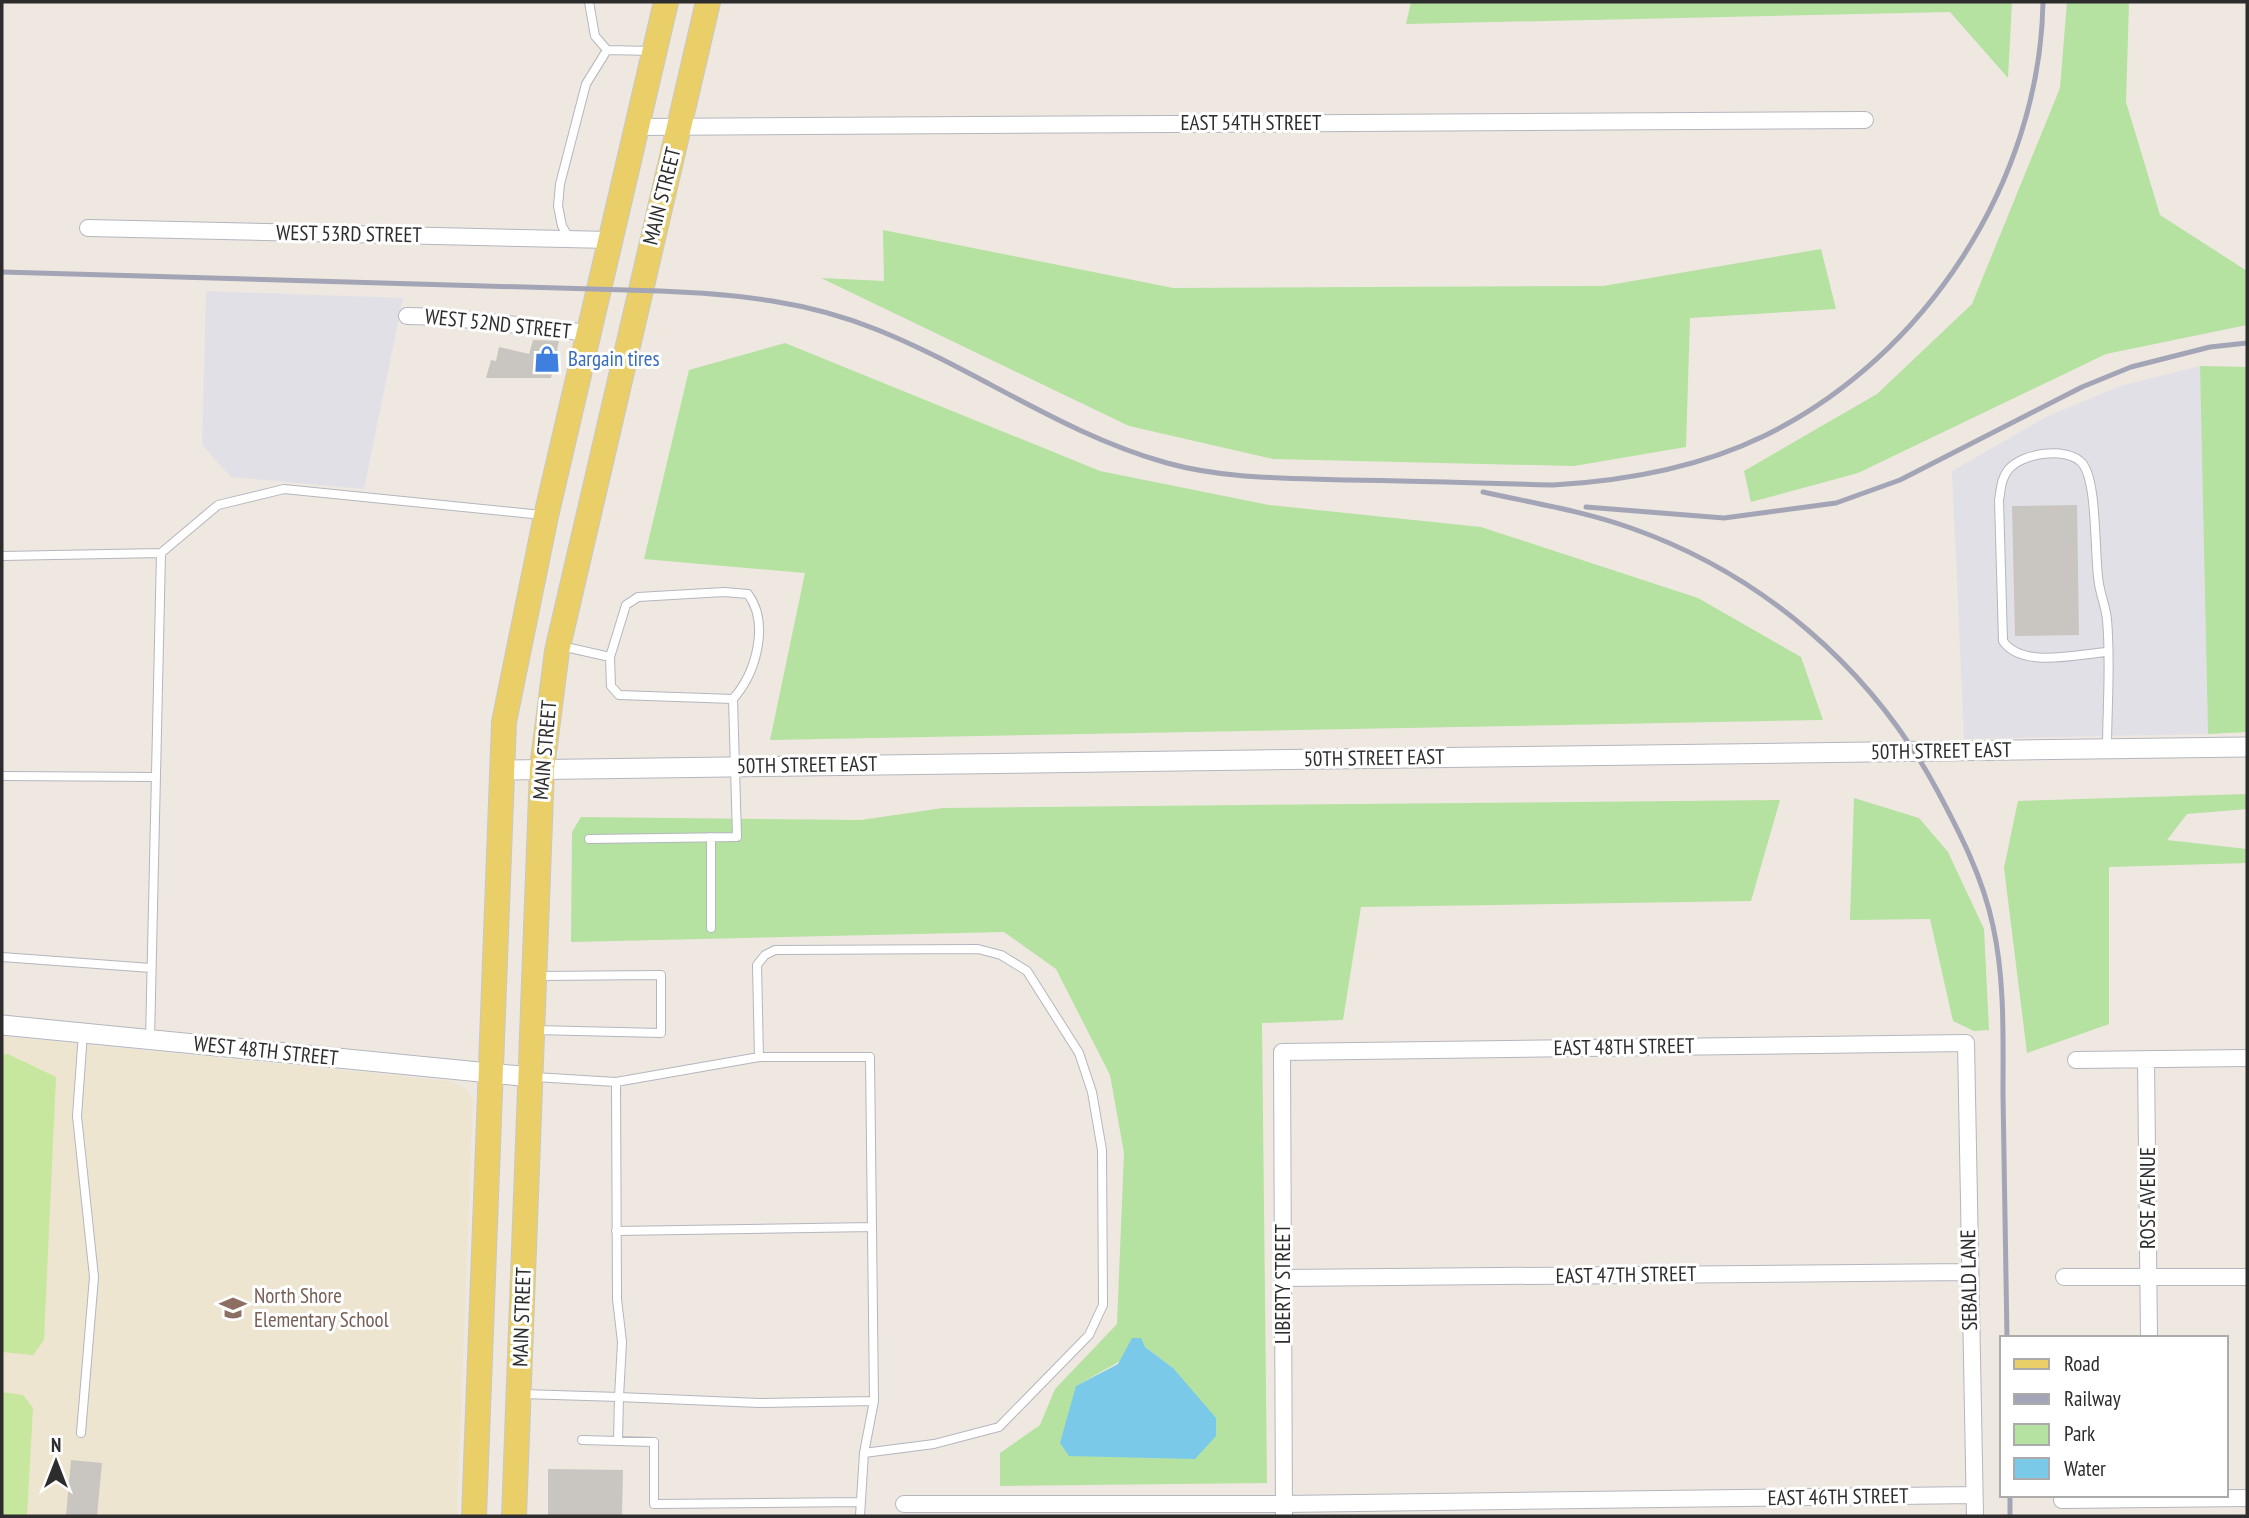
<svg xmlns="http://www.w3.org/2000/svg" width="2249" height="1518" font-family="'PT Sans Narrow',sans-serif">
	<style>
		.industrial { fill: #e2e0e7 }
		.education { fill: #eee5d1 }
		.green { fill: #b5e1a1; fill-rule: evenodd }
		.pitch { fill: #c6e79d }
		.water { fill: #7ac9e9 }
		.building { fill: #c9c5c0 }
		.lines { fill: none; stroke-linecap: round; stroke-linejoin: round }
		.service-casing { stroke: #b4b6bf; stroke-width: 10 }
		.minor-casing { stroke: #b4b6bf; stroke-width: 18 }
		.tertiary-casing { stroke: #b4b6bf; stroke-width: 21 }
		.primary-casing { stroke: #c8c8c8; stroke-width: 26 }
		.service { stroke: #fff; stroke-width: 8 }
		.minor { stroke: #fff; stroke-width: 16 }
		.tertiary { stroke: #fff; stroke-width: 19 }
		.primary { stroke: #eacf69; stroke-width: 24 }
		.rail { stroke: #a3a5b6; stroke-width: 5 }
		.labels { text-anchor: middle; stroke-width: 6; stroke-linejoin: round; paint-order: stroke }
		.street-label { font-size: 21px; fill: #2d2d2d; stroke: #fff }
		.shop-label { font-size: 21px; fill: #366cbe; stroke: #fff; text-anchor: start }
		.education-label { font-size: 21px; fill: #785e54; stroke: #fff; text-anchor: start }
	</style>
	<rect width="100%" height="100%" fill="#eee8e1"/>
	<path class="industrial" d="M206 291 403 298 364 489 231 477 202 445Z
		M2200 366 2208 734 1964 739 1952 471 2046 417 2120 386Z"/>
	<path class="education" d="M2 1036 450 1081 465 1088 473 1099 457 1516H2Z"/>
	<path class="green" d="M1411 2H2012L2008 78 1950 12 1406 24Z
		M2067 2H2129L2126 102 2160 215 2247 271V325L2106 354 1858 473 1751 502 1744 471 1877 394 1972 304 2060 88Z
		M883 230 1173 288 1603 286 1821 249 1836 309 1690 318 1686 447 1574 466 1273 459 1129 426 821 278 884 281Z
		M785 343 1100 471 1269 505 1481 527 1698 598 1801 657 1823 720 770 740 805 573 644 559 689 370Z
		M2200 366 2247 367V732L2208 734Z
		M2247 794V809L2187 814 2167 840 2247 849V863L2109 867V1024L2027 1053 2004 868 2018 801Z
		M1854 798 1919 818 1948 852 1984 929 1989 1030 1974 1031 1953 1021 1930 919 1850 920Z
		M1780 800 1751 901 1361 907 1343 1020 1262 1023 1267 1483 1000 1486V1453L1040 1425 1055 1389 1117 1324 1124 1153 1110 1075 1056 969 1004 932 571 942 572 832 581 817 861 820 943 808ZM1145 1347 1173 1368 1076 1386Z"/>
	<path class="pitch" d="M8 1054 56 1077 44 1340 33 1355 2 1352V1055Z
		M2 1392 23 1395 33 1408 27 1516H2Z"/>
	<path class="water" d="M1132 1338H1141L1145 1347 1173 1368 1216 1418V1436L1195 1459 1069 1456 1060 1443 1076 1386 1118 1364Z"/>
	<path class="building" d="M533 340 559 341 551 378H486L491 360 496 361 499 347 529 354Z
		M2077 505 2079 635 2015 636 2012 506Z
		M71 1460 102 1463 97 1516H66Z
		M548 1469 623 1470 622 1516H548Z"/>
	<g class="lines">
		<defs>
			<path id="service" d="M589 2 595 36 607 50
				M570 239 562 226 558 206 560 184 586 84 607 50 652 51
				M2 556 161 553 218 505 284 489 542 515
				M561 646 610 657 611 686 619 695 733 699 737 837 589 839
				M2107 652C2078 654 2022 669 2003 641L1999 500C2001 489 2001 479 2008 470 2021 453 2067 446 2082 463 2098 481 2094 557 2099 584 2101 596 2106 608 2107 620 2111 662 2107 707 2107 749
				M610 657 626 605 638 597 724 592 748 594C770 624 756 673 733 699
				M2 776 156 777
				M711 837V928
				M2 957 151 968
				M535 1030 661 1033V975L536 976
				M150 1040 161 553
				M759 1057H870L874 1401
				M616 1082 759 1057 757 965 765 955 775 950 978 949 1001 955 1027 971 1079 1053 1092 1092 1102 1150 1103 1305 1089 1335 999 1427 934 1444 864 1453 860 1516
				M616 1231 872 1227
				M522 1394 619 1397 622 1342 617 1299 616 1082 535 1077
				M81 1433 94 1277 77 1116 83 1033
				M582 1440 654 1442V1504L860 1502
				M618 1441 619 1397 759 1403 874 1401 864 1453"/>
			<path id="minor" d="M637 127 1865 120
				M88 228 611 240
				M407 316 444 317 589 333
				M2146 1059 2149 1338
				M2076 1060 2247 1058
				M2064 1277H2247
				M1283 1278 1968 1272
				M2062 1500 2247 1498
				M904 1504H1284L1974 1495
				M1284 1516 1282 1052 1966 1043 1975 1516"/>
			<path id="tertiary" d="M501 770 2247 747
				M2 1025 531 1077"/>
			<path id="primary" d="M474 1516 504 722 546 516 666 2
				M514 1516 542 768 557 651 708 2"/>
		</defs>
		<use href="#service" class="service-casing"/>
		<use href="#minor" class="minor-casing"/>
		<use href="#tertiary" class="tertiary-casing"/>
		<use href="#primary" class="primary-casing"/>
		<use href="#service" class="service"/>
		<use href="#minor" class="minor"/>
		<use href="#tertiary" class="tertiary"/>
		<use href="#primary" class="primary"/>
		<path class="rail" d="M2 272 660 291C736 294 807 301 878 330 977 370 1063 434 1167 463 1224 479 1287 478 1346 480 1415 481 1484 483 1553 485 1625 481 1698 468 1764 436 1925 358 2040 181 2043 2
			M1483 492C1533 503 1583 511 1631 528 1762 574 1871 668 1937 790 1960 833 1983 878 1993 926 2005 980 2003 1039 2003 1095 2005 1176 2006 1257 2007 1338
			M1586 507 1724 518 1836 503 1900 480 2082 387 2131 367 2210 347 2247 343
			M2010 1495V1516"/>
	</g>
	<defs>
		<symbol id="shop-bare" viewBox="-9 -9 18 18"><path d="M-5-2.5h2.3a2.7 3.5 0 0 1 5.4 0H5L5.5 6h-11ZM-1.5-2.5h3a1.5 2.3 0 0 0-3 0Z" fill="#3f7fe0" stroke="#fff" stroke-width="2.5" paint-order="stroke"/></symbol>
		<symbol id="school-bare" viewBox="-9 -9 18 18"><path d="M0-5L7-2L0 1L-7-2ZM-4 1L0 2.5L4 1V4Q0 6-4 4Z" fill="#8d6e63" stroke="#fff" stroke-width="2.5" paint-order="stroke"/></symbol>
	</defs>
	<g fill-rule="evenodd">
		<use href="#shop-bare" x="528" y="340" width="38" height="38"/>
		<use href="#school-bare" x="214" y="1289" width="38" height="38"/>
	</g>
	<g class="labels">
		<g class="street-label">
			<text x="1251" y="130">EAST 54TH STREET</text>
			<text transform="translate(662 196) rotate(-76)" y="7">MAIN STREET</text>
			<text transform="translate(349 234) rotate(1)" y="7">WEST 53RD STREET</text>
			<text transform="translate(498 324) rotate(6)" y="7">WEST 52ND STREET</text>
			<text transform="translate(545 750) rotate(-85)" y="7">MAIN STREET</text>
			<text transform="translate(1941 751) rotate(-1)" y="7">50TH STREET EAST</text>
			<text transform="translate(1374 758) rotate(-1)" y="7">50TH STREET EAST</text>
			<text transform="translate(807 765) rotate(-1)" y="7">50TH STREET EAST</text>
			<text transform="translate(1624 1047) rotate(-1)" y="7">EAST 48TH STREET</text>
			<text transform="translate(266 1051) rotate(6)" y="7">WEST 48TH STREET</text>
			<text transform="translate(2148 1198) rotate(-90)" y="7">ROSE AVENUE</text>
			<text transform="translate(1626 1275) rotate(-1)" y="7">EAST 47TH STREET</text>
			<text transform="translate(1969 1280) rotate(-91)" y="7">SEBALD LANE</text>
			<text transform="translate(1283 1284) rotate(-90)" y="7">LIBERTY STREET</text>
			<text transform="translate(522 1317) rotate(-88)" y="7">MAIN STREET</text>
			<text transform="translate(1838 1497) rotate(-1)" y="7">EAST 46TH STREET</text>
		</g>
		<g class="shop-label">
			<text x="568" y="366">Bargain tires</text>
		</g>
		<g class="education-label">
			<text x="254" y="1303">North Shore<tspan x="254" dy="24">Elementary School</tspan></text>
		</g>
	</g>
	<rect width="2249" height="1518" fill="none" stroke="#2d2d2d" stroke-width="7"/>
	<rect x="2000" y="1336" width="228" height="161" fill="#ffffff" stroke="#ababab" stroke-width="2"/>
	<rect x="2014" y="1359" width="35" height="10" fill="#eacf69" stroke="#ababab" stroke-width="2"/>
	<text x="2064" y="1371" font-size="21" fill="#2d2d2d">Road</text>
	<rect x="2014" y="1394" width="35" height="10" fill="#a3a5b6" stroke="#ababab" stroke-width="2"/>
	<text x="2064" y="1406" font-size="21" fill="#2d2d2d">Railway</text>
	<rect x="2014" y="1424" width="35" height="21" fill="#b5e1a1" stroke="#ababab" stroke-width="2"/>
	<text x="2064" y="1441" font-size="21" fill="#2d2d2d">Park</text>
	<rect x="2014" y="1458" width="35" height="21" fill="#7ac9e9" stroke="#ababab" stroke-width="2"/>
	<text x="2064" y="1476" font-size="21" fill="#2d2d2d">Water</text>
	<g transform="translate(56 1462)" stroke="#ffffff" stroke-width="5" paint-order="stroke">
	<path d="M0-5L12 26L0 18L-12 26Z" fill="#2d2d2d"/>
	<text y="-10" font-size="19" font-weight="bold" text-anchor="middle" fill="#2d2d2d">N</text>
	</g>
</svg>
